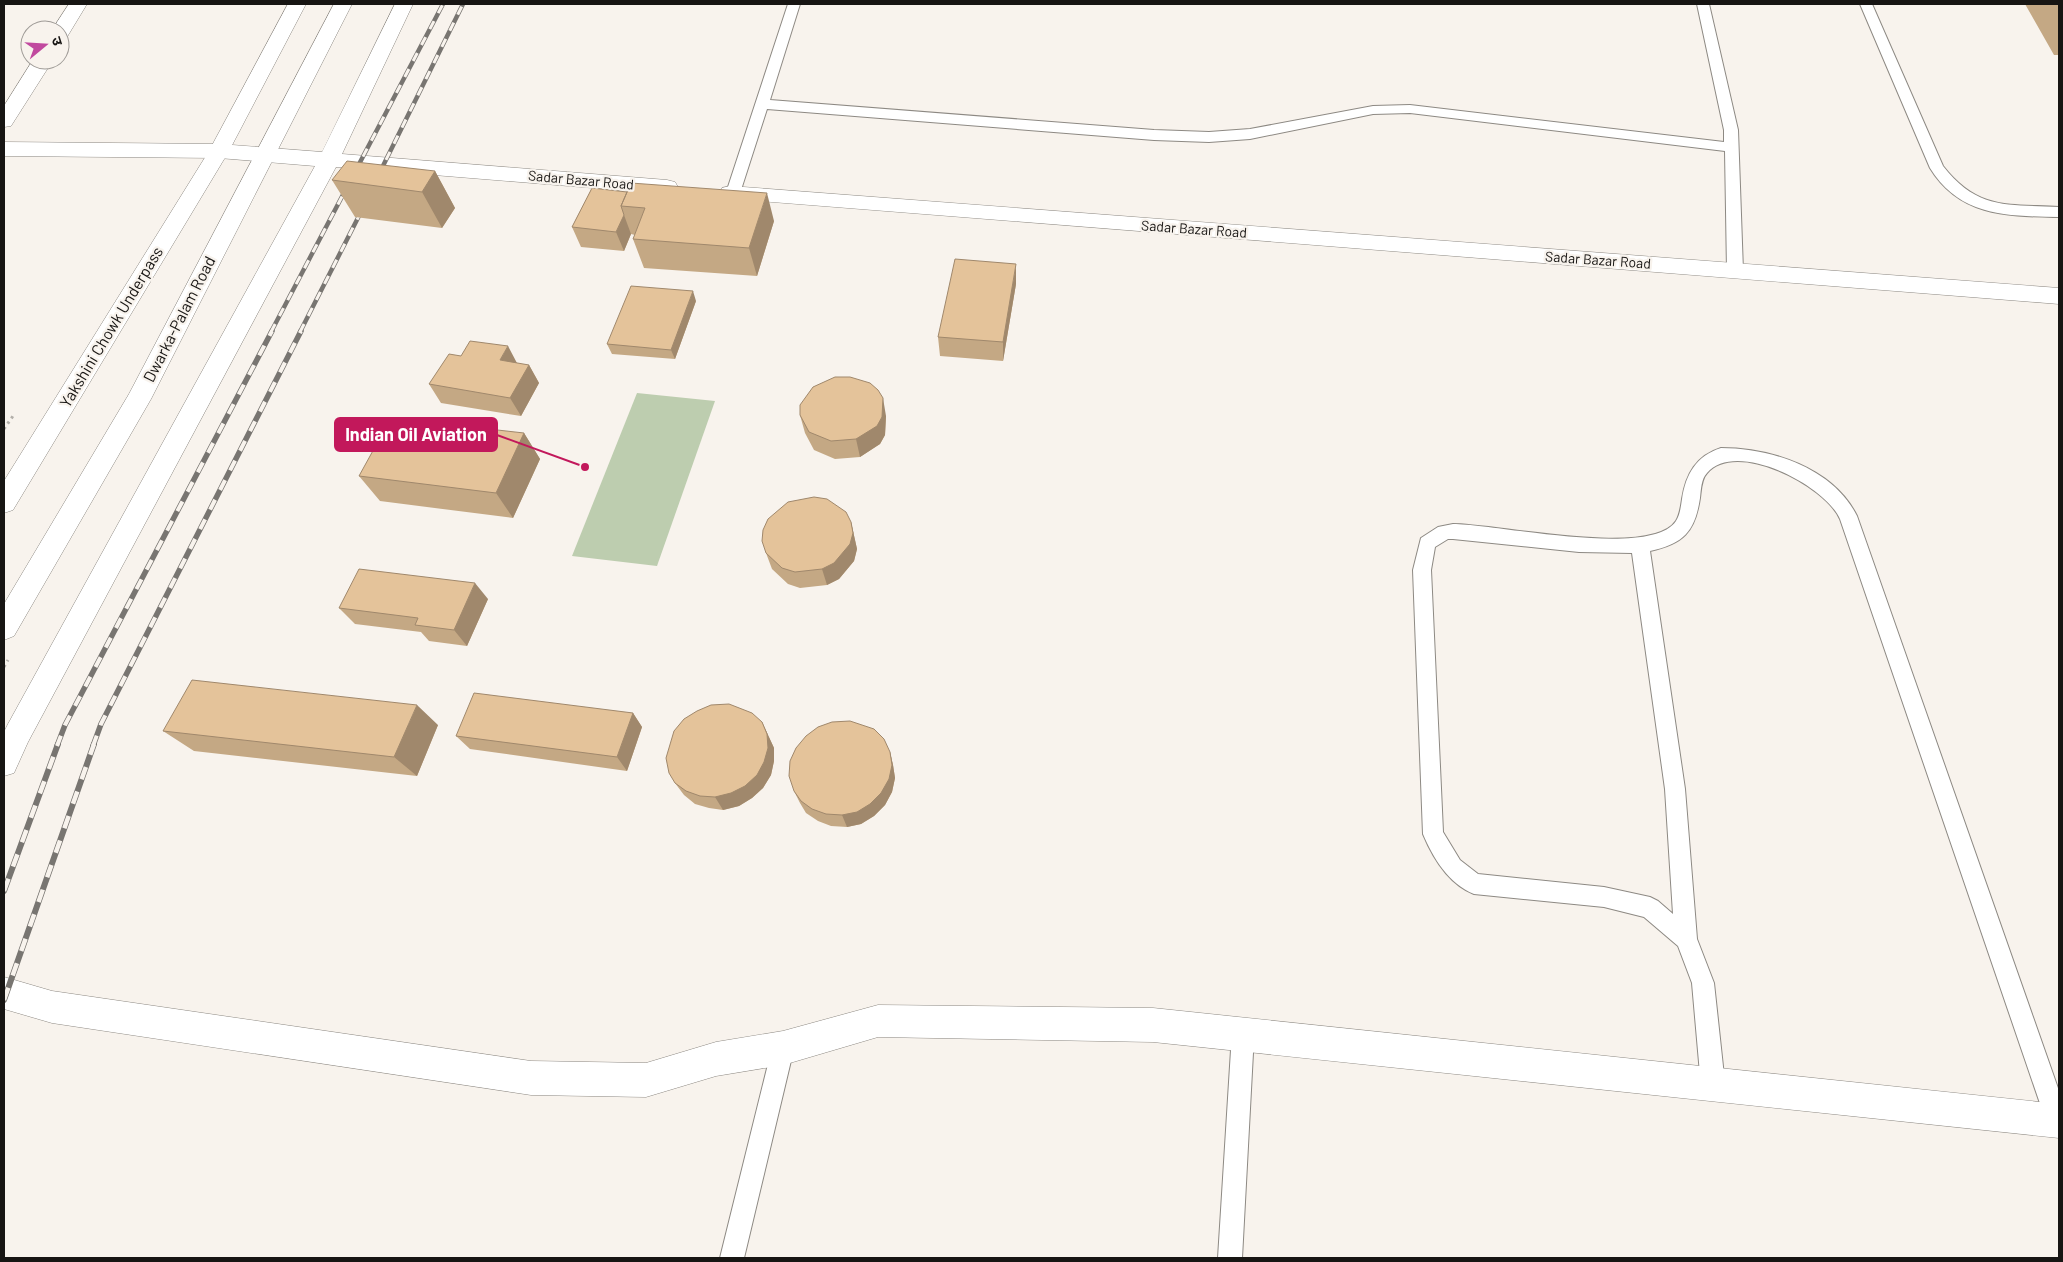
<svg xmlns="http://www.w3.org/2000/svg" width="2063" height="1262" font-family="Barlow,'Noto Sans Devanagari',sans-serif">
	<style>
		.green { fill: #bdcdaf }
		.lines { fill: none; stroke-linecap: round; stroke-linejoin: round }
		.lane-casing { stroke: #8d8983; stroke-width: 2 }
		.street-casing { stroke: #8d8983; stroke-width: 1 }
		.secondary-casing { stroke: #8d8983; stroke-width: 1 }
		.primary-casing { stroke: #8d8983; stroke-width: 1 }
		.path { stroke: #b3afaa; stroke-width: 3; stroke-dasharray: 2.5 4; stroke-linecap: butt }
		.lane { fill: #fff; fill-rule: evenodd }
		.street { fill: #fff; fill-rule: evenodd }
		.secondary { fill: #fff; fill-rule: evenodd }
		.primary { fill: #fff; fill-rule: evenodd }
		.rail-far2-casing { stroke: #787571; stroke-width: 4.5 }
		.rail-far1-casing { stroke: #787571; stroke-width: 5.5 }
		.rail-casing { stroke: #787571; stroke-width: 6 }
		.rail-far2 { stroke: #f8f3ed; stroke-width: 3; stroke-dasharray: 9; stroke-linecap: butt }
		.rail-far1 { stroke: #f8f3ed; stroke-width: 4; stroke-dasharray: 11; stroke-linecap: butt }
		.rail { stroke: #f8f3ed; stroke-width: 4.5; stroke-dasharray: 13; stroke-linecap: butt }
		.wall { fill: #c4a884 }
		.shaded-wall { fill: #a0886c }
		.building { fill: #e4c39a; stroke: #a0886c }
		.labels { text-anchor: middle; stroke-width: 4.5; stroke-linejoin: round; paint-order: stroke }
		.far-street-label { font-size: 14px; fill: #171513; stroke: #f8f3ed }
		.street-label { font-size: 16px; fill: #171513; stroke: #f8f3ed }
		.leader { fill: none; stroke: #c2185b; stroke-width: 2 }
		.callout-dot { fill: #c2185b; stroke: #f8f3ed; stroke-width: 2 }
		.callout { fill: #c2185b; stroke: #c2185b; stroke-width: 2 }
		.callout-label { font-size: 18px; text-anchor: middle; font-weight: bold; fill: #fff }
	</style>
	<rect width="100%" height="100%" fill="#f8f3ed"/>
	<path class="green" d="M637 393 715 401 657 566 572 556Z"/>
	<g class="lines">
		<defs>
			<path id="lane" d="M788 4H800L770 100 1154 130 1209 132 1250 129 1373 106 1410 105 1724 142V130L1697 4H1709L1738 130 1743 271 1740 275H1730L1727 271 1725 151 1410 113 1373 114 1250 139 1209 142 1154 140 767 109 740 193 738 196H728L726 193Z
				M1860 4H1872L1943 166C1978 211 2009 204 2059 207V217C2008 216 1960 217 1930 168Z
				M1721 448C1771 448 1833 468 1857 516L2059 1091V1132L2050 1129 2046 1121 1840 519C1825 485 1736 439 1707 473 1701 479 1701 490 1700 498 1695 532 1683 544 1650 551L1685 789 1697 939 1714 983 1725 1085 1721 1093 1713 1097 1705 1093 1701 1085 1692 983 1678 946 1644 917 1604 907 1474 894C1449 884 1433 858 1423 834L1413 570 1421 538 1438 527 1453 524C1497 524 1651 559 1676 521 1680 515 1681 506 1682 499 1686 474 1696 456 1721 448ZM1453 539 1579 552 1632 553 1665 789 1673 914 1658 901 1650 897 1604 887 1478 874 1460 860 1443 832 1431 570 1435 547 1448 539Z
				M1243 1023 1251 1026 1254 1034 1242 1258H1218L1232 1034 1235 1026Z
				M783 1037 791 1040 794 1048 744 1258H720L772 1048 775 1040Z"/>
			<path id="street" d="M4 977 52 991 531 1061 646 1063 716 1042 783 1031 878 1005 1153 1008 2059 1104V1138L1153 1042 878 1037 783 1065 716 1076 646 1097 531 1095 52 1023 4 1009Z"/>
			<path id="secondary" d="M69 4H87L67 37 60 39V30H52Z
				M395 4H413L342 154 667 180 675 182 678 187 675 192 667 194 336 167 28 742 14 773 4 776V732L8 724 315 166 219 158 4 156V142L219 144 322 152Z
				M33 60H53L11 126 4 127V106Z
				M730 186 2059 288V304L722 198 719 193 722 188Z"/>
			<path id="primary" d="M288 4H306L229 151 13 510 4 513V481L209 151Z
				M334 4H352L151 399 14 636 4 640V604L129 394Z"/>
		</defs>
		<use href="#lane" class="lane-casing"/>
		<use href="#street" class="street-casing"/>
		<use href="#secondary" class="secondary-casing"/>
		<use href="#primary" class="primary-casing"/>
		<path class="path" d="M4 429 15 413
			M4 667 8 660"/>
		<use href="#lane" class="lane"/>
		<use href="#street" class="street"/>
		<use href="#secondary" class="secondary"/>
		<use href="#primary" class="primary"/>
		<defs>
			<path id="rail-far2" d="M378 176 463 4
				M271 332 443 4
				M300 332 364 206"/>
			<path id="rail-far1" d="M57 746 65 725 272 331
				M93 746 101 724 301 331"/>
			<path id="rail" d="M4 891 58 744
				M4 1000 94 744"/>
		</defs>
		<use href="#rail-far2" class="rail-far2-casing"/>
		<use href="#rail-far1" class="rail-far1-casing"/>
		<use href="#rail" class="rail-casing"/>
		<use href="#rail-far2" class="rail-far2"/>
		<use href="#rail-far1" class="rail-far1"/>
		<use href="#rail" class="rail"/>
	</g>
	<path class="wall" d="M2025 4H2059V55H2054Z
		M435 171 455 208 442 228 355 217 332 180Z
		M592 188 774 221 757 276 644 268 633 239 635 235 631 234 624 251 581 247 572 227Z
		M1016 284 1003 361 940 356 938 337Z
		M696 301 675 359 612 354 607 344Z
		M461 356 529 365 539 383 521 416 441 403 429 384Z
		M800 415 886 416 885 435 880 444 860 457 835 459 814 450 805 433Z
		M524 433 540 459 513 518 380 501 359 476Z
		M851 522 857 549 854 561 839 579 827 585 800 588 788 584 772 569 766 553Z
		M488 599 467 646 429 641 421 632 355 624 339 608Z
		M633 713 642 727 627 771 470 749 456 736Z
		M762 722 774 748V761L771 775 763 788 752 798 739 806 723 810 709 808 695 804 684 795 675 783Z
		M438 725 417 776 194 751 163 731Z
		M890 752 893 765 895 778 892 792 885 805 874 816 861 824 847 827 831 826 818 821 806 813 800 803 794 791Z"/>
	<path class="shaded-wall" d="M435 171 455 208 442 228 422 192Z
		M767 193 774 221 757 276 749 248Z
		M624 215 631 234 624 251 616 232Z
		M1016 264V284L1003 361V342Z
		M693 291 696 301 675 359 671 350Z
		M508 346 518 365 500 360Z
		M529 365 539 383 521 416 510 398Z
		M883 398 886 416 885 435 880 444 860 457 856 439Z
		M524 433 540 459 513 518 496 493Z
		M851 522 857 549 854 561 839 579 827 585 822 569Z
		M475 583 488 599 467 646 454 630Z
		M417 705 438 725 417 776 394 757Z
		M633 713 642 727 627 771 617 757Z
		M762 722 774 748V761L771 775 763 788 752 798 739 806 723 810 715 797Z
		M890 752 893 765 895 778 892 792 885 805 874 816 861 824 847 827 842 815Z"/>
	<path class="building" d="M347 161 435 171 422 192 332 180Z
		M631 183 767 193 749 248 633 239 645 208 621 206Z
		M592 188 627 192 621 206 624 215 616 232 572 227Z
		M955 259 1016 264 1003 342 938 337Z
		M631 286 693 291 671 350 607 344Z
		M470 341 508 346 500 360 529 365 510 398 429 384 449 354 461 356Z
		M835 377H850L870 383 878 390 883 398 882 417 877 426 856 439 831 441 809 432 800 415V405L813 387Z
		M391 418 524 433 496 493 359 476Z
		M814 497 827 499 846 512 851 522 853 533 850 544 834 563 822 569 795 572 782 568 766 553 762 541 763 530 768 519 788 502Z
		M359 569 475 583 454 630 415 625 418 618 339 608Z
		M192 680 417 705 394 757 163 731Z
		M474 693 633 713 617 757 456 736Z
		M729 704 752 713 762 722 767 734 768 748 764 762 757 775 745 786 731 793 715 797 700 796 686 791 675 783 669 773 666 758 674 731 684 719 697 711 711 705Z
		M850 721 874 729 884 739 890 752 892 765 889 779 881 793 870 804 857 812 842 815 826 814 812 809 801 801 794 791 789 776 790 761 796 748 806 736 818 727 832 722Z"/>
	<g class="labels">
		<g class="far-street-label">
			<text transform="translate(581 180) rotate(5)" y="5">Sadar Bazar Road</text>
			<text transform="translate(1194 229) rotate(4)" y="5">Sadar Bazar Road</text>
			<text transform="translate(1598 260) rotate(4)" y="5">Sadar Bazar Road</text>
		</g>
		<g class="street-label">
			<text transform="translate(179 319) rotate(-63)" y="6">Dwarka-Palam Road</text>
			<text transform="translate(111 327) rotate(-59)" y="6">Yakshini Chowk Underpass</text>
		</g>
	</g>
	<path class="leader" d="M585 467L497 435"/>
	<circle class="callout-dot" cx="585" cy="467" r="5"/>
	<rect class="callout" x="335" y="418" width="162" height="33" rx="5"/>
	<g class="callout-label">
		<text x="416" y="441">Indian Oil Aviation</text>
	</g>
	<rect width="2063" height="1262" fill="none" stroke="#171513" stroke-width="10"/>
	<g transform="translate(45 45) rotate(72)"><circle r="24" fill="#f8f3ed" stroke="#9e9a96"/>
	<path d="M0-4L9 19L0 12L-9 19Z" fill="#c1499f"/>
	<text y="-8" font-size="14" font-weight="bold" text-anchor="middle" fill="#171513">उ</text>
	</g>
</svg>
